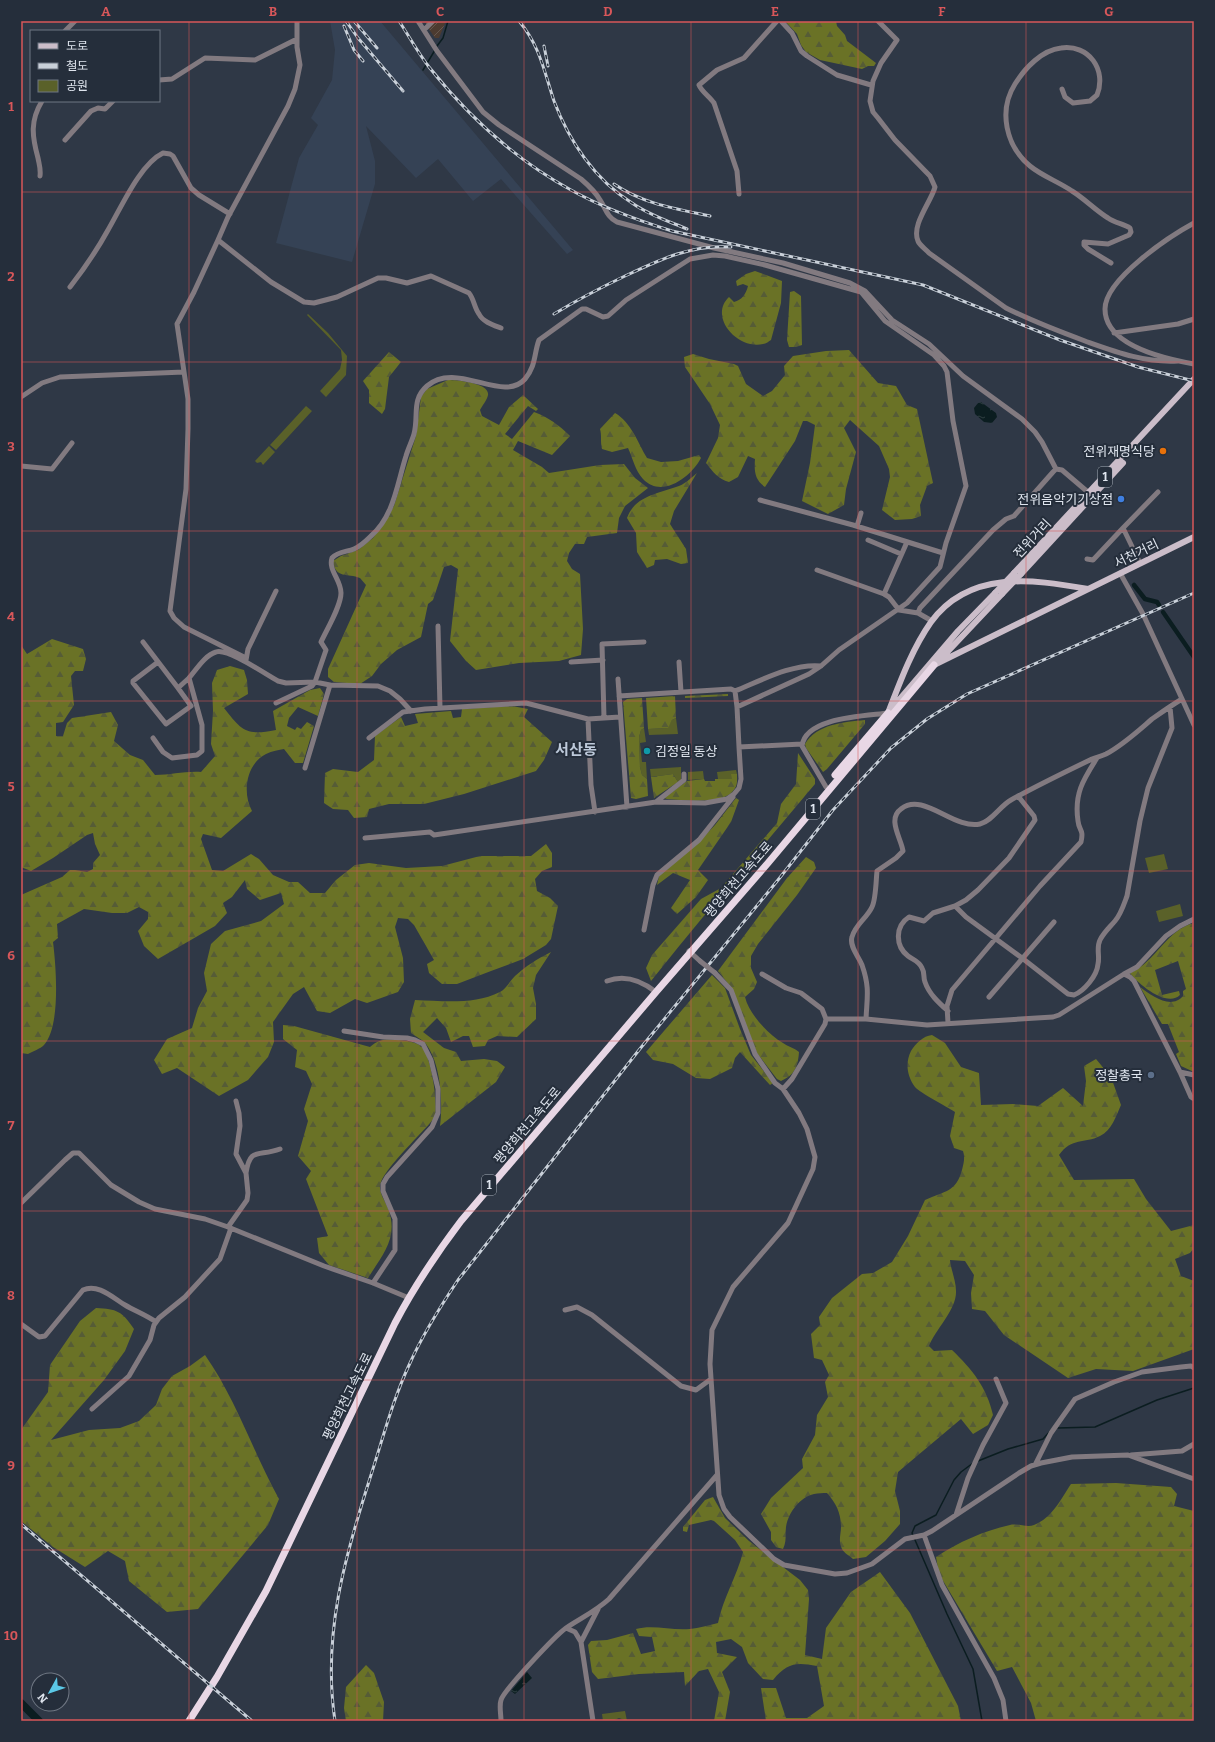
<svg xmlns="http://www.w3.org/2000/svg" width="1215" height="1742" font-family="Bitter,'Noto Sans KR',serif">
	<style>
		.built { fill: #354255 }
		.industrial { fill: url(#industrial-furrows) }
		.green { fill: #5a6129 }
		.forest { fill: url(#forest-firs) }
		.water { fill: url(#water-ripples) }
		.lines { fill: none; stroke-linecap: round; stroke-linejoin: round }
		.stream { stroke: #0b1d20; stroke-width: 1.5 }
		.canal { stroke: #0b1d20; stroke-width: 4.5 }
		.river { stroke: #0b1d20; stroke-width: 8 }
		.minor { stroke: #827a80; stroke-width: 5 }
		.major { stroke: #cbbdc9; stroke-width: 6 }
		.highway { stroke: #e8d7e5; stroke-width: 7 }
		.rail-casing { stroke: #c9d0d9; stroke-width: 3 }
		.rail { stroke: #252e3b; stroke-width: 1.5; stroke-dasharray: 4.5; stroke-linecap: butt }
		.minor-bridge { stroke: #827a80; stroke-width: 5 }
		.major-bridge { stroke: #cbbdc9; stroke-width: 6 }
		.grid { fill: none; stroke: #d8575a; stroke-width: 1; stroke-opacity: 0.55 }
		.food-dot { fill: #e8710a; stroke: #252e3b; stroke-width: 1.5 }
		.shop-dot { fill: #3f7fe0; stroke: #252e3b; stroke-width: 1.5 }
		.culture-dot { fill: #0f9aa8; stroke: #252e3b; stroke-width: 1.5 }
		.service-dot { fill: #5c6f8a; stroke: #252e3b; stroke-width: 1.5 }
		.labels { text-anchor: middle; stroke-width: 4; stroke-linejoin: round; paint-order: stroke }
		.shield { fill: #252e3b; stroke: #a7aeb8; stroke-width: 1 }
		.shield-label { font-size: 12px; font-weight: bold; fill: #dfe5ee }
		.poi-label { font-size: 13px; fill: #dfe5ee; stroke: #252e3b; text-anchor: end }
		.street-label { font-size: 13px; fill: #dfe5ee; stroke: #252e3b }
		.quarter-label { font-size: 15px; font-weight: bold; fill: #bdc9da; stroke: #252e3b }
		.neatline { fill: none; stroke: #d8575a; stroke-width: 1.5 }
		.grid-label { font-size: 13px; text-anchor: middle; font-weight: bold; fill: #d8575a }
	</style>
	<defs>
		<pattern id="industrial-furrows" width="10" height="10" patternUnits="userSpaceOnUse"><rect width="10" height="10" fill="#4c3b30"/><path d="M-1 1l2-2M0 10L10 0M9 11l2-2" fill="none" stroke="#65574e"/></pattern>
		<pattern id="forest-firs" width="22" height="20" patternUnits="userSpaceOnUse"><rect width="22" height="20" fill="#6a7226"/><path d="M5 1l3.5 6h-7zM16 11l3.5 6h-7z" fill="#565c36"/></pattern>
		<pattern id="water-ripples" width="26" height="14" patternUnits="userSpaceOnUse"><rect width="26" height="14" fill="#0b1d20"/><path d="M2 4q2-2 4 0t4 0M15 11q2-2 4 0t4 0" fill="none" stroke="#2e3e41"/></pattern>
	</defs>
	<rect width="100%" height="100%" fill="#2f3846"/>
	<path class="built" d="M330 21H380L573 250 567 254 501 179 473 201 438 159 416 178 366 126 375 161V184L352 262 276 243 299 158 318 125 311 118 332 80 335 50Z"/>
	<path class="industrial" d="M426 21H446L439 38H435L426 25Z"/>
	<path class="green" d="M308 314 328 333 347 356 346 375 326 397 320 391 340 369 342 360 341 350 307 315Z
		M306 406 312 411 276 450 270 445Z
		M269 446 275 452 263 465 261 462 257 463 255 461Z
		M676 718 678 734 649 735 648 729 667 728 672 720Z
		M644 728 646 742 640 743 642 762H646L647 779 642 775 640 767 639 737 641 730Z
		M681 767V780L678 782 673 774 651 777 650 769Z
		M736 770 737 774H732V779H718L717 772Z
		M703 771 704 779 688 780V772Z
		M1164 854 1168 869 1149 873 1145 858Z
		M1180 904 1183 916 1159 922 1156 911Z
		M625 1711 627 1721 619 1718 612 1721H603L602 1714Z"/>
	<path class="forest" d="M785 21H836L837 26 845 35 847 41 876 63 874 66H868L862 69 820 60 806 52 801 45 797 34Z
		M755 271 782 281 781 303 771 340C769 341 766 344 763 344 738 350 708 317 729 297L734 302C742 300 746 294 748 286L743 284 737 286 736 281 746 274Z
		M794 291 801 296 802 345 796 347H789L787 340 790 292Z
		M849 350 878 383 896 386 907 405 917 409 933 483 927 486 920 505 921 516 912 519 895 520 882 510 890 477 889 469 879 446 850 420 844 428 856 452 846 489 844 505 828 514 802 501 810 463 815 425 807 421H803L795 441 765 487C755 480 754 472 755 459L748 456 738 477 729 482C718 479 713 472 706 463L718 438 720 425 710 404 685 367 684 357 693 354 709 359 734 364 738 366 746 384 763 396 772 391 785 375 784 366 793 356 826 351Z
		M389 352 401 362 389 377 385 409 382 414 369 403V390L363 381Z
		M448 380C457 380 490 383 488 395 487 400 482 406 480 410L482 416 499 425 509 407 523 395 538 409 536 411 528 406 505 434 512 439 534 412C548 417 559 425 570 436L552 455 518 441 513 450 542 467 549 473 600 465 624 464 635 478 648 488 625 506 619 518 617 533 587 537 584 544H575L569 553 567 561 572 569 580 574 583 629 581 655 559 661 519 663 476 670 466 661 450 641 458 569 451 565 444 567 433 600 428 604 421 637 397 650 381 664 372 676 360 684 334 682 328 677V669L366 585C364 583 362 580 360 578 348 573 335 579 333 561L341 556 358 550 373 538 382 526 394 506 416 436 421 397 427 389Z
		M615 413C631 422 638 443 647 458L661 462 678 461 699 455 701 458C691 477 662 499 643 479 635 470 633 459 628 448L612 452 602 449C600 441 602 436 600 429Z
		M697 473 674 511 670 524 686 549 688 563 681 564 667 559 655 560 654 565 647 568 637 552 636 533 627 518C635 496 657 494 676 487 684 485 691 478 697 473Z
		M52 639 83 649 86 659 83 671H75L71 676 74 705 63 722 56 723V736H63L67 723 72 718 111 712 118 725 114 741 130 755 143 760 155 775C171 775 185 771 201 772L215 756 211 744 213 711 212 683 217 670 230 666 244 670 247 680 248 694 224 708C242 731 246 736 276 730L273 711 310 690 320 688 324 694 318 716 298 707 289 718 287 726 295 730 297 727 301 729 307 722 314 726 303 763H295L284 749C279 750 272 751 266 754 246 764 242 793 252 811L221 838 203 834 201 839 212 870 223 871 251 854 259 859 273 875 289 882H298L310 893H325L336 880 355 865 369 863 406 868 442 866 480 856H531L546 844 552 853V867L542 871 535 879 537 891 550 898 558 906 551 939 546 945 523 959 491 971 457 984H442L429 973 427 964 434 960 414 925 408 919 398 918 395 927 403 958 404 982 398 992 367 1003 355 999 330 1013 317 1011 304 987 293 994 273 1022 274 1042 268 1057 248 1080 219 1096 177 1068 162 1074 154 1060 167 1039 192 1028 198 1008 207 991 204 973 211 944 225 931 261 921 284 904 281 893 260 900 247 889 245 880 232 897 223 903 227 913 215 926 158 959 144 946 138 931 148 919V912L139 907 127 913H112L84 909 57 924 58 938 53 942C56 966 61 1026 44 1045 40 1049 33 1051 28 1054L21 1053V895L62 877 70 870H75L87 872 93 869V863L100 855 95 844 93 833 87 835 53 858 31 871 21 867V645L27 654Z
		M728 694V696L685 698V696Z
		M675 696 676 718 672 720 668 728 648 729 646 698Z
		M642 698 644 728 641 730 639 737 640 767 642 775 647 779 648 796 636 799 631 798 623 702 627 699Z
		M512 706 528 709 524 717 552 742 544 760 536 771 464 794 424 804H389L369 809 367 817 354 818 348 810 333 809 324 803 325 773 333 769 358 772 374 760 375 736 401 717 405 726 418 723 415 714 451 711 453 718 461 717 462 709Z
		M865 720V724L827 769 823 772 806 748 805 744C817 724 844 722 865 720Z
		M798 753 815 779V784C760 850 704 914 651 981L646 968 652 955 701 899 721 888 777 823 781 804 796 784Z
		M673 774 678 782 654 798 651 777Z
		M731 774H737C737 780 738 786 733 791 722 805 683 800 667 799L664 798 687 781 704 779 705 781H715V779H732Z
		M736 798 739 800 731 822 698 870 708 880 696 897 677 914 671 908 690 880 673 873 657 885 659 876 697 844 715 825Z
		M806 857 814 862 816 868 797 895 758 944 751 956V968L757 982 754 989 745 997C749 1014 768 1034 783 1043 788 1047 795 1048 799 1052 798 1066 795 1075 781 1081L777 1079 757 1053 730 986 718 971 787 878Z
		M1194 923V1072L1181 1066 1176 1054 1179 1052 1168 1024H1162L1140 987C1152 996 1171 1010 1183 996V991L1186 989 1178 961 1155 970 1162 995 1179 991 1180 995C1167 1008 1138 984 1130 973 1156 962 1166 930 1194 923Z
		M551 952 536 975 533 988 536 1004V1019L517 1037 497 1036 488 1040 485 1046 473 1047 469 1036H463L451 1042 446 1028 437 1018 423 1032 444 1048 456 1052 461 1061 484 1059 497 1061 505 1067 496 1082 440 1126C443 1102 441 1064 426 1044 423 1040 415 1036 411 1033L410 1019 415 1000C443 1001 474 1005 500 992 506 989 510 981 515 976 526 966 537 959 551 952Z
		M712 975 725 988 740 1029 751 1055 773 1083 770 1085 740 1052 735 1058 732 1068 710 1079 696 1078 673 1064 653 1060 646 1052Z
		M283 1025 294 1026 370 1047C379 1039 386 1039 398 1040 406 1041 415 1041 422 1047 431 1056 438 1102 435 1115 434 1118 432 1121 430 1123 419 1136 383 1170 380 1185 379 1193 385 1201 388 1208 399 1238 383 1254 368 1278L329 1265 319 1253 317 1238 328 1236 306 1179 311 1171 298 1156 308 1121 304 1109 312 1084 306 1071 295 1067 297 1050 283 1039Z
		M932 1035 945 1043 961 1067 979 1073 981 1105 1013 1104 1038 1106 1063 1088 1083 1106 1086 1081 1084 1066 1096 1059 1111 1077 1121 1105C1116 1116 1112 1130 1100 1136 1084 1144 1072 1137 1059 1155L1074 1180 1134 1179 1146 1199 1171 1231 1194 1225V1248L1190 1253 1175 1259 1181 1276 1194 1281V1349L1133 1371 1096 1369 1068 1378 1004 1335 985 1311 972 1309 971 1293 974 1275 965 1261 950 1260C951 1270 956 1281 956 1291 957 1309 935 1330 929 1346L934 1351 952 1350C972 1369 987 1388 993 1415L988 1425 973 1434 961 1419 898 1472 895 1491 900 1511V1524L885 1541 866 1557 853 1559C850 1556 844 1553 842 1549 838 1541 841 1534 841 1527 841 1513 836 1503 827 1493 823 1493 818 1493 814 1494 800 1497 788 1513 786 1527 785 1534 787 1541 783 1549L776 1547 771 1540V1532L761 1514 771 1498 803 1468 802 1459 815 1435 817 1415 828 1397 825 1382 829 1375 822 1360 814 1358 811 1334 820 1325 819 1317 832 1298 862 1274 873 1273 892 1262 908 1236 925 1200C945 1191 956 1192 962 1170 964 1162 965 1158 963 1151L954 1148 950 1136 955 1112C946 1106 920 1093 915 1087 907 1076 905 1063 911 1051 916 1043 923 1036 932 1035Z
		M96 1308C117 1309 122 1311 134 1329L125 1351 104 1380 51 1440 89 1430 120 1428 139 1421 156 1405 162 1389 172 1376 190 1366 205 1355C236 1399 253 1452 279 1499L268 1525 198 1609 167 1612 129 1581 125 1561 108 1551 85 1567 53 1547 21 1521V1430L48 1392 50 1365 80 1321Z
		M1116 1483 1171 1487 1177 1494 1174 1506 1194 1511V1721H1036L1031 1703 1012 1667 997 1671 939 1574 936 1557C959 1542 983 1531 1010 1525 1017 1523 1027 1528 1034 1525 1052 1518 1061 1499 1071 1484Z
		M713 1497 725 1518 749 1541 800 1580 808 1590 809 1599 805 1655 822 1659 826 1628 851 1592 880 1572 910 1613 958 1706 961 1721H766L761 1688H776L786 1718H807L824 1706 817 1666C796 1662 787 1663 773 1680L763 1679 748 1663 742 1647 731 1639 716 1642 717 1653 737 1657 722 1672 730 1692 725 1721H714L719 1692 708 1669 699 1671 685 1686 684 1672 639 1674 598 1679 592 1672 588 1645 591 1641 607 1640 633 1633 641 1654 655 1651 652 1637 639 1636 636 1629C653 1624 672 1631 690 1629 699 1628 709 1625 718 1623 723 1598 737 1576 743 1552L735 1540 714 1521 711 1520 689 1525 687 1532 683 1531V1527L705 1500Z
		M366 1665 374 1673 384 1702 383 1721H346L344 1708 346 1687Z"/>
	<path class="water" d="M981 402 996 413 997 417 992 423 984 422 975 414 974 408 978 403Z
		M527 1672 532 1678 515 1694 511 1691Z"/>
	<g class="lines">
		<path class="stream" d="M437 46 443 38 448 21
			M423 70 435 50
			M1058 1428 1095 1427 1157 1400 1194 1388
			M978 1461 1008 1449 1043 1439 1052 1429
			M973 1463 961 1472 954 1480 936 1515 915 1526 912 1533 947 1614 973 1669 982 1721"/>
		<path class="canal" d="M1134 585 1145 599 1157 602 1159 605
			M1163 612 1194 657"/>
		<path class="river" d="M21 1703 39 1721"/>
		<path class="minor" d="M297 21V47L300 65 295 89 288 106 228 217 218 240 271 282 304 302 314 303 337 297 378 278H386L407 283 431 276 469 293C474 299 474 307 479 314 483 322 493 325 501 328
			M418 21 437 51 483 112 499 125 581 179C588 185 595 191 600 200 606 209 607 217 617 222L714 248 783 263 850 283 865 291 892 320 929 344 963 376 1022 419 1035 432 1042 442 1056 469
			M781 21 792 33 801 51 807 56 837 75 871 85
			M878 21 897 40 881 63 873 81 870 101 873 112 878 118 895 140 930 176 935 187C931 202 911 225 918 241 920 246 926 249 929 253L1006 308C1032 321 1058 331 1085 341 1116 352 1145 363 1178 361
			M424 30 433 21
			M65 31 75 21
			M159 80 172 79 205 58 255 60 297 39
			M1062 89 1065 97 1073 103 1090 101 1097 95C1107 70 1089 44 1061 48 1042 50 1025 68 1015 84 998 111 1006 146 1030 166 1042 176 1059 182 1072 191 1085 199 1095 210 1108 218 1115 223 1124 224 1130 228L1131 232 1129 235 1108 244 1084 242V245L1088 249 1111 263
			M65 140 91 111 98 108 105 109 113 101
			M40 176C41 169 39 164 38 158 32 136 30 121 42 101
			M739 194 737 171 714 103C710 97 701 91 699 85L717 70 744 58 777 21
			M1194 223C1170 236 1105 279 1105 309 1105 346 1166 359 1194 364
			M218 240 194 292 177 324 188 399V429L186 489 170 611 174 618 184 627 246 658
			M70 287C84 269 97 250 108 230 121 208 140 164 163 153L170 154 173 156 191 188 199 195 230 214
			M1114 333 1178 324 1194 319
			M21 397 42 383 60 377 184 372
			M21 466 52 469 72 443
			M760 500 853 525 943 553
			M857 526 861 513
			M868 540 901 554
			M1087 559 1093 560 1123 528
			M1140 563 1123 528 1158 492
			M817 570 884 594 889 597 899 610 918 613
			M1120 573 1143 614 1194 725
			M884 594 907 542
			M932 621 918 613 920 608 993 530 1006 519 1014 516 1053 472 1056 469 1062 470 1089 493
			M438 626 440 708
			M143 642 178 688
			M246 660 248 649 276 591
			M158 662 133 681V683L166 724 191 706 178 688 189 678
			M571 662 603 660
			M679 662 681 692
			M618 679 627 807
			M735 691C760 681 793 663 821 666
			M619 696 731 689 735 691 737 707 739 747
			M276 703 312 686 315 682 326 650 321 642C327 629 341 606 341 593 341 580 328 570 332 558 338 551 347 552 354 549 361 546 366 541 371 536 394 516 397 484 406 456 408 449 412 441 414 434 419 415 411 400 427 386 456 360 503 404 525 379 536 366 534 353 539 340L582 309H586L603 317 608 316 626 300 690 259 713 255 725 256 765 265 861 292 885 321 934 355 944 366 947 372 953 421 966 486 946 543 940 567 907 603 839 650 821 666 809 674 737 707
			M604 718 602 644 644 642
			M588 719 591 785 595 812
			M153 738 163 752 172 758 197 755 202 751V725L189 678C196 670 205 655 216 652 228 648 265 674 278 681L286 683 315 682 330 685 378 686 390 691 400 699 411 711
			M369 738 403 712 425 709 526 703 588 719 620 717
			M305 768 330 685
			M826 787 802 746C805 717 866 716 888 713
			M656 802 684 780V774
			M365 838 430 832 434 835 656 802 705 803 727 799 734 794 739 788 741 779 739 747 802 744
			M955 906 966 917 1022 958 1068 994 1074 995C1084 991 1097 976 1098 964 1100 956 1096 948 1100 940 1104 932 1110 927 1115 921 1121 914 1124 904 1127 896L1140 821 1148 788 1172 728 1170 707
			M644 930 653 885 657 875 699 840 733 797
			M689 951 700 961
			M715 973 731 990 755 1054 775 1083 783 1089 799 1113 807 1129 815 1157 813 1169 788 1223 733 1287 712 1330 710 1364 719 1495 724 1509 730 1517 774 1559 784 1565 835 1574 847 1573 872 1564 905 1539 924 1535 932 1531 1019 1473 1031 1466 1041 1463 1072 1457 1128 1455 1194 1479
			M762 974 786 988 801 993 822 1009 826 1019 825 1024 792 1079 783 1089
			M1124 974 1130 977 1134 981 1180 1072 1191 1097 1194 1099
			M607 981C625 974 642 981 656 992
			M989 997 1054 922
			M948 1011C939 1003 929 994 925 982 923 977 925 973 922 968 919 961 913 960 908 956 895 946 895 926 909 917L924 921 933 913 955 906 966 900 978 890 1009 858 1035 820 1034 816 1018 796
			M826 1019H866L927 1025 1053 1017 1059 1015 1124 974 1137 967 1166 936 1180 926 1194 919
			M866 1019C867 997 870 988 862 965 859 957 849 946 852 937 855 925 867 918 872 907 876 899 876 880 877 871L896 858 903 851C901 838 887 819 901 809 923 791 954 830 980 824 992 821 1000 806 1011 800 1038 785 1065 772 1092 759 1097 757 1102 756 1106 754 1123 745 1138 731 1152 719 1162 712 1172 705 1182 699
			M948 1023 947 1006 952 990 1040 886 1081 842C1084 829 1079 831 1078 821 1074 794 1083 780 1097 758
			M344 1031 383 1037 407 1038 415 1040 423 1044 431 1060 438 1089V1113L432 1127 387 1177 383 1184V1191L395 1219V1250L373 1283
			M1180 1072 1194 1075
			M246 1173C250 1146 259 1157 280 1149
			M21 1203 65 1160 73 1153H79L111 1185 139 1202 155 1209 205 1219 228 1227 324 1266 373 1283 409 1298
			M228 1227 247 1200 248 1193 246 1173 236 1154 240 1126 239 1113 236 1101
			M565 1310 577 1307 592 1315 681 1386 696 1390 711 1379
			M21 1324 39 1337 45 1336 83 1290C98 1283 113 1298 125 1305 135 1311 146 1315 156 1322
			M92 1409 129 1376 150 1340 154 1325 159 1318 185 1297 220 1259 231 1228
			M1131 1455 1182 1451 1194 1444
			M1035 1465 1051 1433 1075 1399 1114 1382 1142 1372 1181 1367 1191 1366 1194 1368
			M956 1515 968 1478 983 1445 1006 1403 996 1379
			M924 1535 942 1585 994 1678 1003 1700 1006 1721
			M566 1628 575 1632 581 1642
			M501 1721C501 1714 499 1706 501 1700 504 1690 556 1635 566 1628 581 1618 596 1611 609 1599L717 1475
			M593 1721 581 1642 598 1609"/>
		<path class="major" d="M1014 573 1194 379
			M1021 574 1123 463
			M937 663 1002 594
			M934 665 1194 537
			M893 707 958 631 995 593
			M888 713C900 682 912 649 931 622 969 570 1032 579 1088 589"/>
		<path class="highway" d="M835 775 888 713
			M189 1721 217 1677 266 1591 395 1323C414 1287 436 1254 461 1221L656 992 768 863 934 665"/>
		<defs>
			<path id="rail" d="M346 21 358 38 403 91
				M354 21 377 48
				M399 21C409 36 418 53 429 67 468 116 516 160 571 190 603 208 637 220 672 231L923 285 1060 340 1138 367 1194 381
				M519 21C540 46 544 71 554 101 569 141 595 180 632 203 649 215 668 221 687 229
				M344 26 354 50 363 61
				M544 46 548 66
				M614 184C643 204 677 209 710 216
				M554 314C577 300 600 288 625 276 659 260 692 244 731 247
				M21 1524 252 1721
				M335 1721C322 1635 345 1556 371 1475 383 1438 393 1399 410 1363 423 1334 440 1307 458 1280L639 1050 778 880 833 810 891 748 927 719 967 694 1194 593"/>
		</defs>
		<use href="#rail" class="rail-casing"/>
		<use href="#rail" class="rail"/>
		<path class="minor-bridge" d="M700 961 715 973"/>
		<path class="major-bridge" d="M995 593 1014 573
			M1002 594 1021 574"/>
	</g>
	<path class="grid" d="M189 21V1721M357 21V1721M524 21V1721M691 21V1721M858 21V1721M1026 21V1721M21 192H1194M21 362H1194M21 531H1194M21 701H1194M21 871H1194M21 1041H1194M21 1211H1194M21 1380H1194M21 1550H1194"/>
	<circle class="food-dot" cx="1163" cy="451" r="4"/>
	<circle class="shop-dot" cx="1121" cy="499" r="4"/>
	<circle class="culture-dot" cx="647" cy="751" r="4"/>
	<circle class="service-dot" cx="1151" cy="1075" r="4"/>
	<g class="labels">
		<g class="shield">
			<rect x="1098" y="467" width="14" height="20" rx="3"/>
			<rect x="806" y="799" width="14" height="20" rx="3"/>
			<rect x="482" y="1175" width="14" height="20" rx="3"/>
		</g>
		<g class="shield-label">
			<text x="1105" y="481">1</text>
			<text x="813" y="813">1</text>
			<text x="489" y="1189">1</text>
		</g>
		<g class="poi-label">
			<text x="1155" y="456">전위재명식당</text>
			<text x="1113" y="504">전위음악기기상점</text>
			<text x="655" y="756" text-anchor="start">김정일 동상</text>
			<text x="1143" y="1080">정찰총국</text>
		</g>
		<g class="street-label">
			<text transform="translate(1032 538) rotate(-47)" y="5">전위거리</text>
			<text transform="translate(1136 553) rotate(-26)" y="5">서천거리</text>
			<text transform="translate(738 879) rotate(-49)" y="5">평양희천고속도로</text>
			<text transform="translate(527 1125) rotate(-50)" y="5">평양희천고속도로</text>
			<text transform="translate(347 1396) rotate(-64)" y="5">평양희천고속도로</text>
		</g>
		<g class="quarter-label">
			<text x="576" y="755">서산동</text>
		</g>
	</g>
	<rect width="1215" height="1742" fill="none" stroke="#252e3b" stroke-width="44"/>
	<rect x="30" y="30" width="130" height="72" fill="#252e3b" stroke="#6f7783"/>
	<rect x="38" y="43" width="20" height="6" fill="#cbbdc9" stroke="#6f7783"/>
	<text x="66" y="50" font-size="12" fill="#dfe5ee">도로</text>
	<rect x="38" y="63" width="20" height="6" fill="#c9d0d9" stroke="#6f7783"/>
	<text x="66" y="70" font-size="12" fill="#dfe5ee">철도</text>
	<rect x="38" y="80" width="20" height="12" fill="#5a6129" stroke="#6f7783"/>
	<text x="66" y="90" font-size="12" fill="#dfe5ee">공원</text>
	<g transform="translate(50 1692) rotate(230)"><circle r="19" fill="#252e3b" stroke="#6f7783"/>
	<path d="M0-3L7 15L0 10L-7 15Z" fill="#5bc8e6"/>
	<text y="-6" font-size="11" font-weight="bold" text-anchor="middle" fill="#dfe5ee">N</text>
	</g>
	<rect x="22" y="22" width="1171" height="1698" class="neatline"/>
	<g class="grid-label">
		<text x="106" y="16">A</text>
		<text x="273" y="16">B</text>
		<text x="440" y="16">C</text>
		<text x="608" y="16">D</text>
		<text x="775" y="16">E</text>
		<text x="942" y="16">F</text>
		<text x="1109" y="16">G</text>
		<text x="11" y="111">1</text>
		<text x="11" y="281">2</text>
		<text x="11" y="451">3</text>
		<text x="11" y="621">4</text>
		<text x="11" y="791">5</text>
		<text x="11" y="960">6</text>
		<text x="11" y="1130">7</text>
		<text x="11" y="1300">8</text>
		<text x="11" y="1470">9</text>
		<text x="11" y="1640">10</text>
	</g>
</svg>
